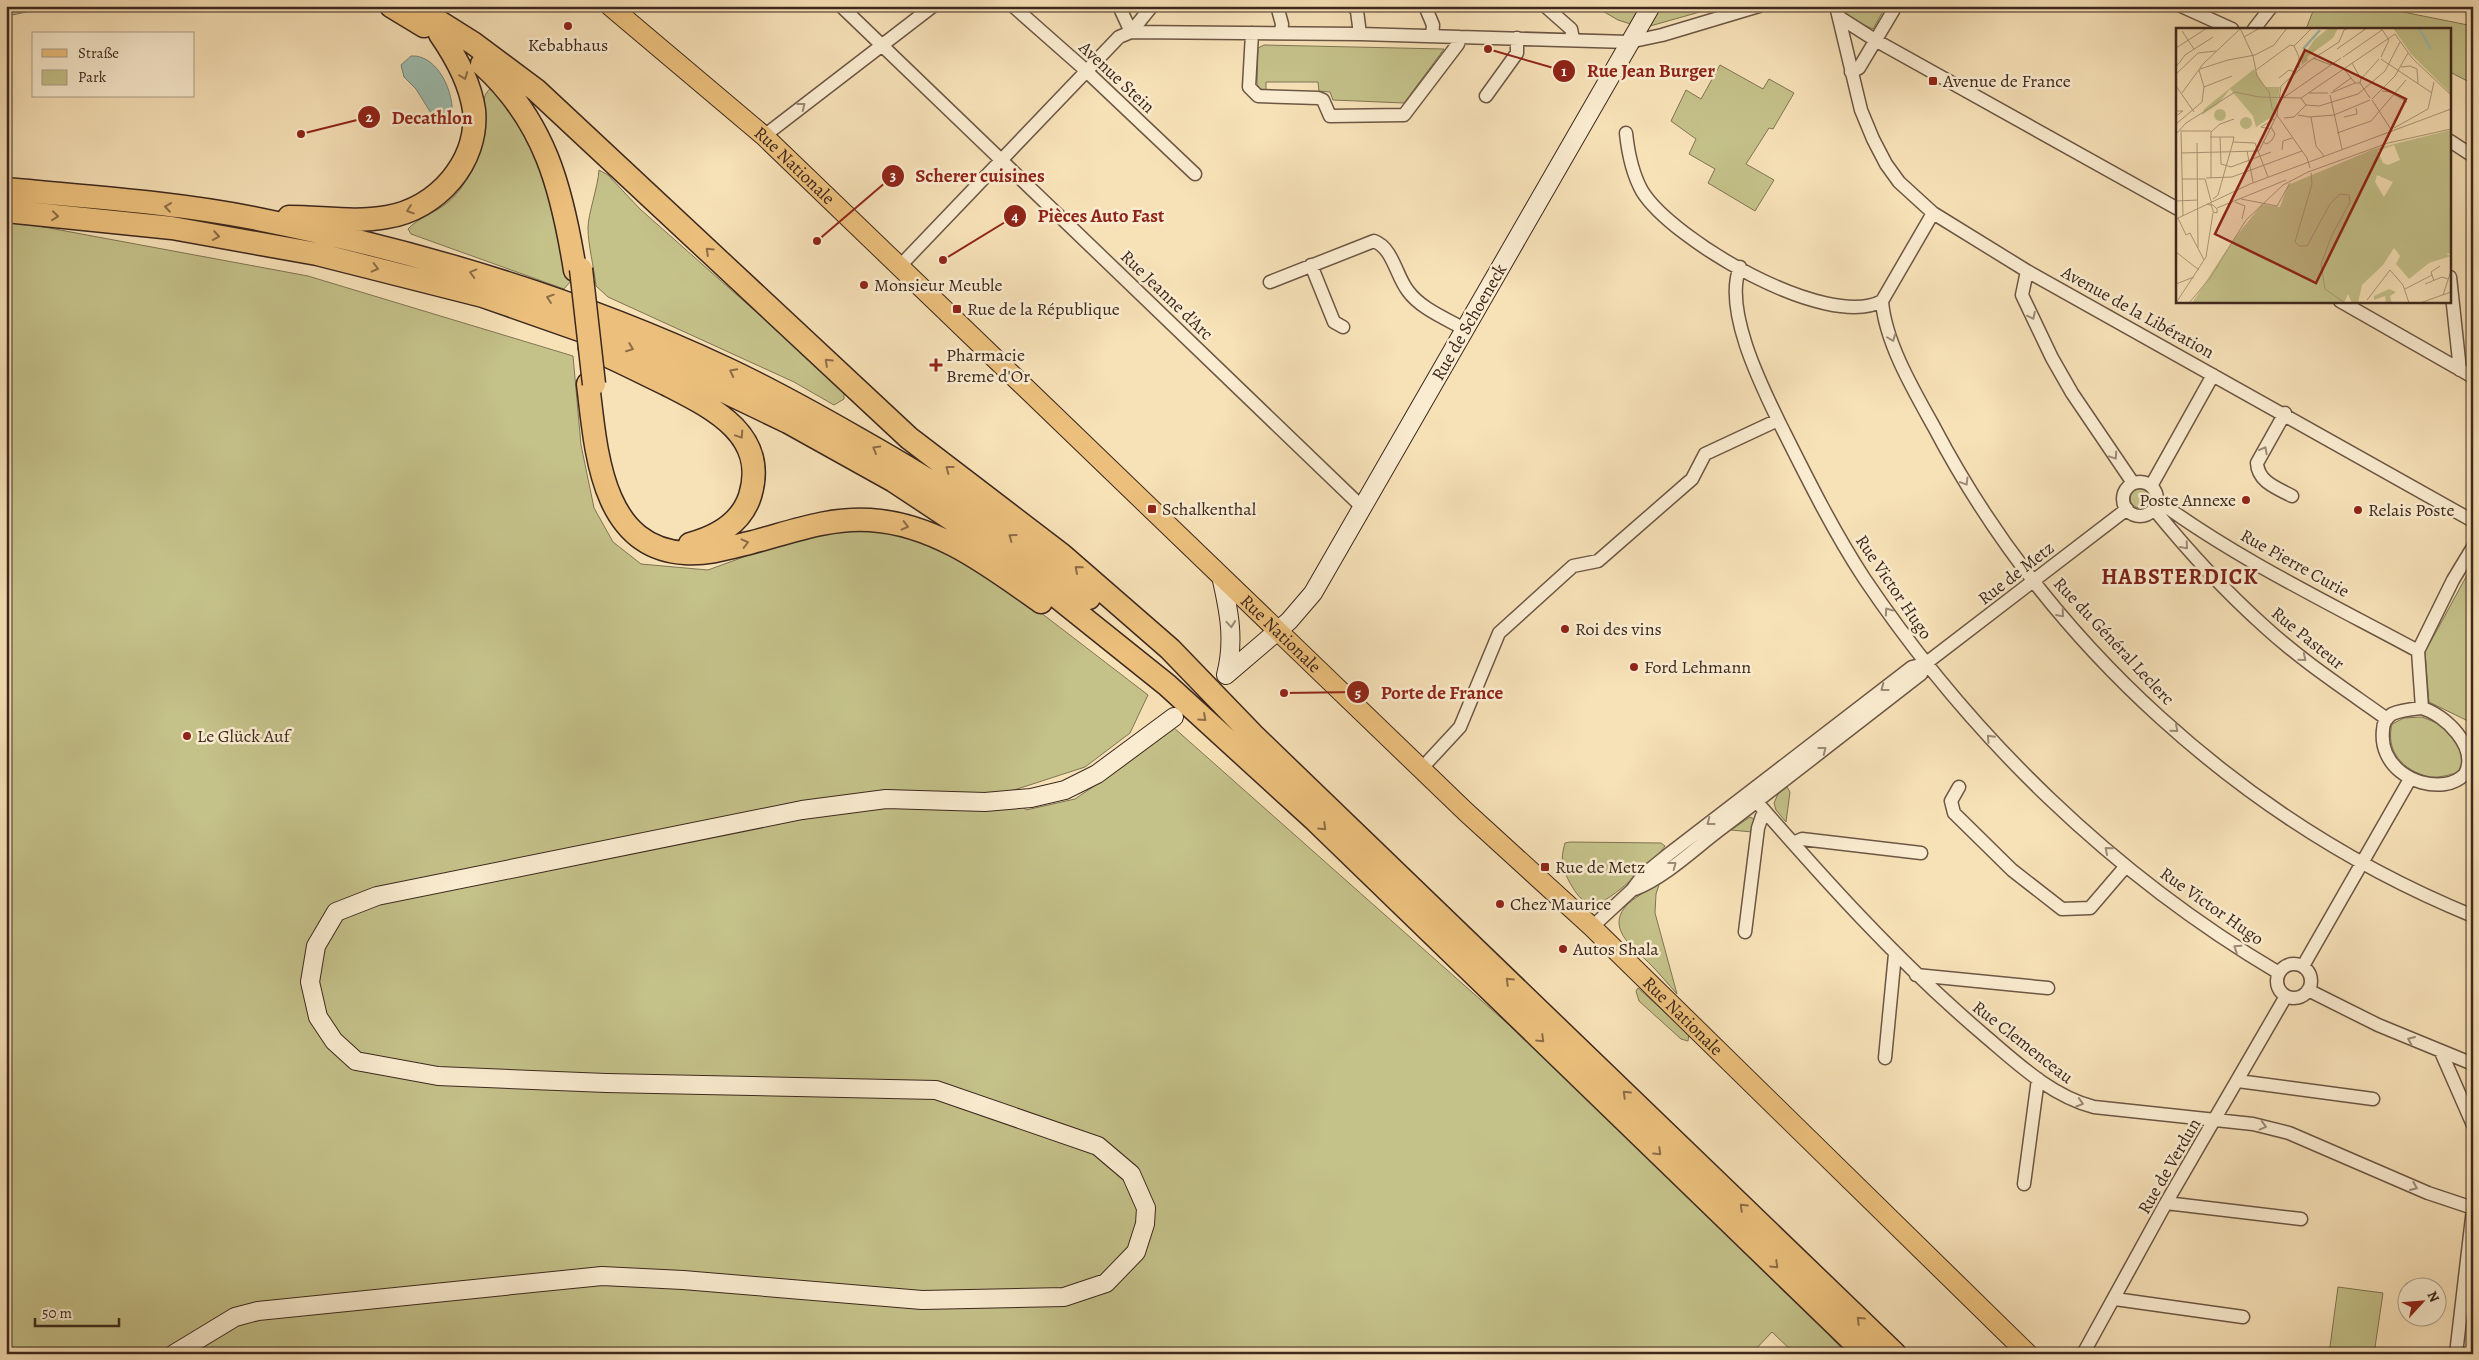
<svg xmlns="http://www.w3.org/2000/svg" width="2479" height="1360" font-family="Alegreya,serif">
	<style>
		.green { fill: #c4c189; stroke: #807454 }
		.water { fill: #9dbdb0; stroke: #778176 }
		.lines { fill: none; stroke-linecap: round; stroke-linejoin: round }
		.minor-casing { stroke: #6c5644; stroke-width: 15 }
		.secondary-casing { stroke: #3d281e; stroke-width: 20 }
		.primary-casing { stroke: #3d281e; stroke-width: 21 }
		.motorway-casing { stroke: #3d281e; stroke-width: 25 }
		.minor { stroke: #faecd0; stroke-width: 12 }
		.secondary { stroke: #faecd0; stroke-width: 18 }
		.primary { stroke: #ecc07c; stroke-width: 19 }
		.motorway { stroke: #ecc07c; stroke-width: 22 }
		.motorway-bridge-casing { stroke: #3d281e; stroke-width: 25; stroke-linecap: butt }
		.motorway-bridge { stroke: #ecc07c; stroke-width: 22 }
		.oneway { stroke: #8c6c48 }
		.oneway2 { stroke: #9c8a77 }
		.poi-dot { fill: #8f2418; stroke: #faecd0; stroke-width: 2 }
		.labels { text-anchor: middle; stroke-width: 5; stroke-linejoin: round; paint-order: stroke }
		.poi-label { font-size: 18px; fill: #3d281e; stroke: #faecd0; text-anchor: start }
		.street-label { font-size: 18px; fill: #3d281e; stroke: #faecd0 }
		.district-label { font-size: 22px; font-weight: bold; letter-spacing: 1px; fill: #7a1f14; stroke: #faecd0 }
		.inset-river { fill: none; stroke: #9dbdb0; stroke-width: 2.5 }
		.inset-road { fill: none; stroke: #ad977a; stroke-width: 1 }
		.view { fill: #8f2418; fill-opacity: 0.15; stroke: #8f2418; stroke-width: 2.5 }
		.inset-edge { fill: none; stroke: #3d281e; stroke-width: 2.5 }
		.leader { fill: none; stroke: #8f2418; stroke-width: 2 }
		.callout-dot { fill: #8f2418; stroke: #faecd0; stroke-width: 2 }
		.mark-label { font-size: 15px; text-anchor: middle; font-weight: bold; fill: #fff }
		.callout-label { font-size: 19px; text-anchor: middle; font-weight: bold; fill: #8f2418; stroke: #faecd0; stroke-width: 5; stroke-linejoin: round; paint-order: stroke }
	</style>
	<rect width="100%" height="100%" fill="#f7e1b7"/>
	<filter id="stains"><feTurbulence type="fractalNoise" baseFrequency=".004" numOctaves="4"/><feColorMatrix values="0 0 0 0 .2 0 0 0 0 .09 0 0 0 0 .02 0 0 0 .5 -.17"/></filter>
	<radialGradient id="worn" r=".72"><stop offset=".6" stop-color="#630" stop-opacity="0"/><stop offset="1" stop-color="#630" stop-opacity=".3"/></radialGradient>
	<path class="green" d="M10 6H54L12 15Z
		M1594 6H1721L1643 28 1618 20Z
		M1842 6H1886L1873 29 1844 15Z
		M2315 6H2373L2473 26V84L2450 72V29H2306Z
		M1264 45 1444 49 1404 103 1333 100 1330 92 1319 91 1318 82H1266V90L1260 89 1257 84 1258 48Z
		M1720 65 1763 89 1769 79 1794 93 1773 129 1769 128 1746 164 1774 180 1755 211 1708 183 1715 169 1689 154 1696 139 1671 121 1686 90 1701 99Z
		M493 87 536 146 567 251 570 282 564 289 411 234 408 229C418 218 432 214 443 206 465 191 480 158 485 133 488 118 476 96 493 87Z
		M599 170 608 175 640 209 844 390V399L834 405 794 382 608 297 596 286C594 267 588 245 588 228 588 214 598 187 599 170Z
		M6 220 308 276 573 356 581 445 594 508 613 542 641 564 708 570 793 539 847 524 917 535 980 566 1148 695 1130 733 1085 767 1011 791 1026 810 1075 799 1122 767 1173 727 1623 1126 1775 1278 1847 1354H1795L1772 1332 1751 1354H6Z
		M2130 498a10 10 0 1 1 20 0a10 10 0 1 1-20 0Z
		M2473 564V718L2468 721 2429 702 2425 652Z
		M2422 717C2450 728 2458 733 2464 763L2457 773C2448 775 2439 778 2430 777 2403 771 2385 751 2392 724L2404 718Z
		M1787 787 1790 792 1786 822 1776 810 1774 803 1778 794Z
		M1750 817 1754 819 1752 832 1731 830Z
		M1570 842 1661 843 1665 846C1658 857 1608 904 1595 904 1582 904 1576 893 1570 883 1562 868 1560 860 1565 843Z
		M1660 882 1656 894 1655 913 1677 994C1668 984 1660 974 1651 965 1637 950 1606 931 1625 907 1634 897 1649 890 1660 882Z
		M1638 988 1689 1034 1688 1041 1681 1039 1639 1001 1636 991Z
		M2338 1287 2383 1293 2374 1354H2329Z"/>
	<path class="water" d="M411 56C438 54 455 94 452 117L444 122 434 118 416 89 404 77 401 65Z"/>
	<g class="lines">
		<defs>
			<path id="minor" d="M841 6 1363 508
				M1013 6 1082 67 1195 174
				M1119 6 1131 32 1360 34 1629 42 1662 35 1759 6
				M1277 6 1282 24 1281 33
				M1353 6 1357 11 1360 34
				M1425 6 1433 25 1432 36
				M1545 6 1571 29 1573 39
				M1836 6 1861 110 1873 139 1886 164 1899 182 1933 213 2027 271 2473 521
				M2181 6 2232 29
				M1839 17 1875 40 2178 209
				M2254 29 2272 6
				M1252 33 1249 87 1258 96 1318 98 1323 100 1330 116 1404 115 1458 44 1459 37
				M1851 72 1859 68 1896 6
				M1486 96 1517 53V38
				M1626 133C1628 152 1632 173 1642 191 1672 240 1827 331 1882 301
				M764 136 933 6
				M2450 141 2473 156
				M1933 213 1882 301C1885 342 1914 391 1934 427 2048 644 2245 823 2473 916
				M1311 265 1334 322 1343 327
				M899 267 1119 37 1131 32 1152 6
				M1740 267C1723 309 1761 385 1780 424 1806 476 1832 529 1864 578 1971 737 2113 875 2279 973
				M2027 271 2022 295 2052 358 2072 393 2133 483
				M2450 277 2460 370
				M1270 282 1374 241C1393 248 1396 276 1408 291 1421 309 1447 319 1466 330
				M2340 301 2473 377
				M2285 413 2257 463C2258 482 2277 488 2292 496
				M2123 499a17 17 0 1 1 34 0a17 17 0 1 1-34 0Z
				M2151 486 2213 375
				M2157 500C2235 558 2333 605 2418 651
				M2154 509C2188 551 2224 590 2264 626 2302 661 2345 689 2387 719
				M2422 708C2445 715 2479 747 2465 774 2460 779 2453 783 2445 784 2413 788 2379 765 2383 730 2383 723 2386 718 2392 714 2401 710 2413 709 2422 708Z
				M2422 708 2418 651 2453 580 2473 547
				M1422 768 1460 727 1499 633 1573 566 1598 561 1692 479 1705 454 1778 420
				M1959 787 1951 801 1954 813 2012 870 2062 909 2090 908 2126 866
				M1749 793C1823 878 1898 962 1984 1035 2017 1063 2051 1096 2094 1107L2253 1124 2289 1133 2428 1193 2473 1208
				M1793 843 1802 839 1921 853
				M1635 889C1667 876 1695 848 1722 828 1789 777 1855 725 1921 674L1925 664
				M1592 927 1632 890 1643 875 1669 854 1912 667 1925 664 2127 509
				M1745 932 1758 828 1762 816 1766 813
				M2277 981a17 17 0 1 1 34 0a17 17 0 1 1-34 0Z
				M2303 966 2410 779
				M1916 975 2048 988
				M2308 990 2378 1025 2473 1064
				M2441 1052 2473 1125
				M1885 1058 1895 954
				M2238 1081 2373 1099
				M2024 1184 2038 1079
				M2166 1203 2301 1219
				M2115 1299 2243 1317
				M2083 1354 2166 1203 2286 996
				M2456 1354 2473 1209"/>
			<path id="secondary" d="M1221 576C1229 611 1235 640 1226 675
				M1226 675 1289 621 1313 593 1651 6
				M174 1354 235 1317 258 1311 602 1276 683 1280 922 1300 1064 1297 1106 1283 1136 1252 1145 1224 1146 1208 1131 1174 1098 1146 936 1090 606 1083 438 1076 356 1061 334 1041 318 1017 310 982 316 946 336 912 377 896 802 810 886 799 985 802 1031 798 1065 790 1097 774 1174 717"/>
			<g id="primary">
				<path id="s1" d="M610 6 764 136 1466 812 1592 927 2028 1354"/>
			</g>
			<path id="motorway" d="M391 6 424 26
				M414 6 473 43 536 90 909 438 1062 555 1170 649 1253 735 1895 1354
				M482 64C545 121 562 189 575 270
				M6 189C88 197 172 202 253 218 415 250 575 298 725 368 770 389 813 413 855 437 910 468 965 501 1015 539 1040 558 1064 578 1089 598
				M6 211 172 228 317 254 483 296 640 351 788 422 894 481 1001 552 1167 685 1316 821 1866 1354
				M289 217C322 217 355 223 387 217 437 209 479 162 474 110 470 82 456 57 440 34
				M590 348C616 359 641 372 666 384 711 407 769 434 750 496 741 524 716 537 690 544
				M588 384C596 448 600 548 685 553 706 555 729 548 749 543 788 533 829 517 870 520 936 524 990 566 1041 602"/>
		</defs>
		<use href="#minor" class="minor-casing"/>
		<use href="#secondary" class="secondary-casing"/>
		<use href="#primary" class="primary-casing"/>
		<use href="#motorway" class="motorway-casing"/>
		<use href="#minor" class="minor"/>
		<use href="#secondary" class="secondary"/>
		<use href="#primary" class="primary"/>
		<use href="#motorway" class="motorway"/>
		<defs>
			<path id="motorway-bridge" d="M581 269 594 384"/>
		</defs>
		<use href="#motorway-bridge" class="motorway-bridge-casing"/>
		<use href="#motorway-bridge" class="motorway-bridge"/>
	</g>
	<defs><path id="oneway-chevron" d="M-2-3.5L2.5 0L-2 3.5" fill="none" stroke-width="1.6" stroke-linecap="round" stroke-linejoin="round" transform="scale(1.25)"/></defs>
	<g class="oneway">
		<use href="#oneway-chevron" transform="translate(464 76) rotate(69)"/>
		<use href="#oneway-chevron" transform="translate(168 207) rotate(-172)"/>
		<use href="#oneway-chevron" transform="translate(410 210) rotate(161)"/>
		<use href="#oneway-chevron" transform="translate(55 216) rotate(6)"/>
		<use href="#oneway-chevron" transform="translate(216 236) rotate(10)"/>
		<use href="#oneway-chevron" transform="translate(709 251) rotate(-137)"/>
		<use href="#oneway-chevron" transform="translate(375 268) rotate(14)"/>
		<use href="#oneway-chevron" transform="translate(473 273) rotate(-165)"/>
		<use href="#oneway-chevron" transform="translate(550 298) rotate(-161)"/>
		<use href="#oneway-chevron" transform="translate(630 348) rotate(21)"/>
		<use href="#oneway-chevron" transform="translate(828 362) rotate(-137)"/>
		<use href="#oneway-chevron" transform="translate(733 372) rotate(-153)"/>
		<use href="#oneway-chevron" transform="translate(740 435) rotate(56)"/>
		<use href="#oneway-chevron" transform="translate(876 449) rotate(-150)"/>
		<use href="#oneway-chevron" transform="translate(949 469) rotate(-143)"/>
		<use href="#oneway-chevron" transform="translate(905 526) rotate(14)"/>
		<use href="#oneway-chevron" transform="translate(1012 537) rotate(-144)"/>
		<use href="#oneway-chevron" transform="translate(745 543) rotate(-14)"/>
		<use href="#oneway-chevron" transform="translate(1078 569) rotate(-139)"/>
		<use href="#oneway-chevron" transform="translate(1203 718) rotate(42)"/>
		<use href="#oneway-chevron" transform="translate(1323 827) rotate(44)"/>
		<use href="#oneway-chevron" transform="translate(1509 981) rotate(-136)"/>
		<use href="#oneway-chevron" transform="translate(1541 1039) rotate(44)"/>
		<use href="#oneway-chevron" transform="translate(1626 1094) rotate(-136)"/>
		<use href="#oneway-chevron" transform="translate(1658 1152) rotate(44)"/>
		<use href="#oneway-chevron" transform="translate(1743 1207) rotate(-136)"/>
		<use href="#oneway-chevron" transform="translate(1775 1265) rotate(44)"/>
		<use href="#oneway-chevron" transform="translate(1860 1320) rotate(-136)"/>
	</g>
	<g class="oneway2">
		<use href="#oneway-chevron" transform="translate(802 106) rotate(-38)"/>
		<use href="#oneway-chevron" transform="translate(2032 316) rotate(64)"/>
		<use href="#oneway-chevron" transform="translate(1892 338) rotate(69)"/>
		<use href="#oneway-chevron" transform="translate(2264 450) rotate(-62)"/>
		<use href="#oneway-chevron" transform="translate(2114 456) rotate(56)"/>
		<use href="#oneway-chevron" transform="translate(1965 482) rotate(59)"/>
		<use href="#oneway-chevron" transform="translate(2185 546) rotate(49)"/>
		<use href="#oneway-chevron" transform="translate(1888 611) rotate(-125)"/>
		<use href="#oneway-chevron" transform="translate(2061 614) rotate(49)"/>
		<use href="#oneway-chevron" transform="translate(1231 624) rotate(85)"/>
		<use href="#oneway-chevron" transform="translate(2303 658) rotate(39)"/>
		<use href="#oneway-chevron" transform="translate(1884 688) rotate(143)"/>
		<use href="#oneway-chevron" transform="translate(2175 729) rotate(41)"/>
		<use href="#oneway-chevron" transform="translate(1990 738) rotate(-133)"/>
		<use href="#oneway-chevron" transform="translate(1823 750) rotate(-38)"/>
		<use href="#oneway-chevron" transform="translate(1710 822) rotate(143)"/>
		<use href="#oneway-chevron" transform="translate(2108 850) rotate(-139)"/>
		<use href="#oneway-chevron" transform="translate(1673 865) rotate(-37)"/>
		<use href="#oneway-chevron" transform="translate(2237 948) rotate(-147)"/>
		<use href="#oneway-chevron" transform="translate(2411 1040) rotate(-156)"/>
		<use href="#oneway-chevron" transform="translate(2080 1103) rotate(17)"/>
		<use href="#oneway-chevron" transform="translate(2263 1126) rotate(15)"/>
		<use href="#oneway-chevron" transform="translate(2414 1187) rotate(23)"/>
	</g>
	<g class="poi-dot">
		<circle cx="568" cy="26" r="5"/>
		<rect x="1928" y="76" width="10" height="10" rx="2.5"/>
		<circle cx="864" cy="285" r="5"/>
		<rect x="952" y="304" width="10" height="10" rx="2.5"/>
		<path d="M933.5 357.5h5v5h5v5h-5v5h-5v-5h-5v-5h5z"/>
		<circle cx="2246" cy="500" r="5"/>
		<rect x="1147" y="504" width="10" height="10" rx="2.5"/>
		<circle cx="2358" cy="510" r="5"/>
		<circle cx="1565" cy="629" r="5"/>
		<circle cx="1634" cy="667" r="5"/>
		<circle cx="187" cy="736" r="5"/>
		<rect x="1540" y="862" width="10" height="10" rx="2.5"/>
		<circle cx="1500" cy="904" r="5"/>
		<circle cx="1563" cy="949" r="5"/>
	</g>
	<g class="labels">
		<g class="poi-label">
			<text x="568" y="51" text-anchor="middle">Kebabhaus</text>
			<text x="1943" y="87">Avenue de France</text>
			<text x="874" y="291">Monsieur Meuble</text>
			<text x="967" y="315">Rue de la République</text>
			<text x="946" y="361">Pharmacie<tspan x="946" dy="21">Breme d'Or</tspan></text>
			<text x="2236" y="506" text-anchor="end">Poste Annexe</text>
			<text x="1162" y="515">Schalkenthal</text>
			<text x="2368" y="516">Relais Poste</text>
			<text x="1575" y="635">Roi des vins</text>
			<text x="1644" y="673">Ford Lehmann</text>
			<text x="197" y="742">Le Glück Auf</text>
			<text x="1555" y="873">Rue de Metz</text>
			<text x="1510" y="910">Chez Maurice</text>
			<text x="1573" y="955">Autos Shala</text>
		</g>
		<g class="street-label">
			<text transform="translate(1117 77) rotate(43)" y="6">Avenue Stein</text>
			<text dy="6" stroke="none"><textPath href="#s1" startOffset="244">Rue Nationale</textPath></text>
			<text transform="translate(1167 295) rotate(44)" y="6">Rue Jeanne d'Arc</text>
			<text transform="translate(2138 312) rotate(29)" y="6">Avenue de la Libération</text>
			<text transform="translate(1469 322) rotate(-60)" y="6">Rue de Schoeneck</text>
			<text transform="translate(2295 563) rotate(29)" y="6">Rue Pierre Curie</text>
			<text transform="translate(2016 573) rotate(-38)" y="6">Rue de Metz</text>
			<text transform="translate(1894 587) rotate(56)" y="6">Rue Victor Hugo</text>
			<text dy="6" stroke="none"><textPath href="#s1" startOffset="919">Rue Nationale</textPath></text>
			<text transform="translate(2308 638) rotate(39)" y="6">Rue Pasteur</text>
			<text transform="translate(2114 641) rotate(47)" y="6">Rue du Général Leclerc</text>
			<text transform="translate(2212 906) rotate(35)" y="6">Rue Victor Hugo</text>
			<text dy="6" stroke="none"><textPath href="#s1" startOffset="1474">Rue Nationale</textPath></text>
			<text transform="translate(2023 1042) rotate(38)" y="6">Rue Clemenceau</text>
			<text transform="translate(2169 1166) rotate(-60)" y="6">Rue de Verdun</text>
		</g>
		<g class="district-label">
			<text x="2180" y="584">HABSTERDICK</text>
		</g>
	</g>
	<g transform="translate(2176 28)">
		<rect width="275" height="275" fill="#f7e1b7"/>
		<path d="M153 0H162L157 10 131 29 132 32 126 37 125 31 139 11ZM217 0H275V66L235 26ZM78 41 89 59H104L99 87 80 99 77 88 54 61 42 76 26 87 28 81ZM38 87a6 6 0 1 1 12 0a6 6 0 1 1-12 0ZM64 95a6 6 0 1 1 12 0a6 6 0 1 1-12 0ZM275 102V225L270 226 275 228 253 235 233 251 220 236 224 228 218 220 207 237 186 257 182 275H176L172 266 168 275H16L55 215 86 176 104 179 112 157 198 121ZM218 117 224 132 212 137 207 135 202 123ZM201 147 217 154 208 169 199 154ZM213 261 220 264 214 268 216 275H210L209 268 198 272V268Z" fill="#c4c189" fill-rule="evenodd"/>
		<path class="inset-river" d="M243 0 255 21M127 21 144 2"/>
		<path class="inset-road" d="M64 0 77 28 81 48 93 64 96 80 131 130 134 140M6 3 18 21M68 9 84 0M118 18 136 0M118 18 123 29V40M0 20 31 0M161 21 191 0M167 29 206 2M205 29 213 12 205 0M137 30 155 37M205 31 256 65M0 39 9 27 37 9M225 39 234 38 241 41 242 55M24 41 52 32 79 27 98 17 111 0M168 41 179 55H184L185 51 176 35M80 42 114 17 118 18M0 46 22 25 40 23M103 50 113 42 119 44M185 51 203 31M184 55 194 70M0 58 18 84M28 59 56 48M157 63 175 50M206 63 214 64 231 74M6 65 27 36 64 1M133 65H152M155 65 179 55M154 67 166 121M107 70 165 30M125 70 130 77 143 78 182 66 209 43 224 14M196 71 219 48 232 25M196 72 216 103M0 83H7L0 88M122 87 133 89 158 87 194 72M135 89 140 118 148 128M168 89 181 86 180 80M108 90 118 89 130 77M0 96 26 74 28 59 23 42M218 100 252 81 258 54M94 101 85 99 98 91M5 102 7 188M6 103H35M161 105 195 93 230 52M0 106 10 95 59 64 83 69 125 70 219 6 236 30 275 67M34 109H58L57 114M44 109 45 136 55 139 95 124M57 114 79 115M87 114 91 116 96 112 99 106 95 99M21 115 22 220M79 115 92 149M106 122 107 113 116 110M71 123 77 154M5 125 83 123 101 87 105 58 132 34 163 14 168 2 173 0M135 145 136 156 119 214 123 218H131L154 176 164 166 173 167 174 174 156 207 145 236 149 261 169 275M30 150 56 149 126 123M35 150V104L44 96 58 91M6 151H29M29 151 35 173M37 171 42 167 57 114M65 171 101 178 114 155M0 173 22 172M59 174 69 178 66 191M31 176 34 177H37L41 181V185L37 184V182L36 180V179L35 177V175L36 173M41 180 110 152M2 190 10 207 14 205 28 232M0 191 74 156 275 81M0 224 23 242M258 253 255 244 264 238M0 256 18 249M249 256 266 249 272 251M229 261 256 247M267 267 275 243M191 272 214 242 227 257 233 275M0 275 30 229 37 185M13 275 34 250 70 192 107 157 132 144 212 115 275 101M244 275 275 264"/>
		<path class="view" d="M129 22 230 71 140 255 39 206Z"/>
		<rect width="275" height="275" class="inset-edge"/>
	</g>
	<path class="leader" d="M1488 49L1564 71M301 134L369 117M817 241L893 176M943 260L1015 216M1284 693L1358 692"/>
	<g class="callout-dot">
		<circle cx="1488" cy="49" r="5"/>
		<circle cx="301" cy="134" r="5"/>
		<circle cx="817" cy="241" r="5"/>
		<circle cx="943" cy="260" r="5"/>
		<circle cx="1284" cy="693" r="5"/>
		<circle cx="1564" cy="71" r="12"/>
		<circle cx="369" cy="117" r="12"/>
		<circle cx="893" cy="176" r="12"/>
		<circle cx="1015" cy="216" r="12"/>
		<circle cx="1358" cy="692" r="12"/>
	</g>
	<g class="mark-label">
		<text x="1564" y="76">1</text>
		<text x="369" y="122">2</text>
		<text x="893" y="181">3</text>
		<text x="1015" y="221">4</text>
		<text x="1358" y="698">5</text>
	</g>
	<g class="callout-label">
		<text x="1651" y="77">Rue Jean Burger</text>
		<text x="432" y="124">Decathlon</text>
		<text x="980" y="182">Scherer cuisines</text>
		<text x="1101" y="222">Pièces Auto Fast</text>
		<text x="1442" y="699">Porte de France</text>
	</g>
	<rect width="2479" height="1360" fill="none" stroke="#f7e1b7" stroke-width="25"/>
	<rect x="8" y="8" width="2464" height="1345" fill="none" stroke="#3d281e" stroke-width="2.5"/>
	<rect x="12" y="12" width="2454" height="1335" fill="none" stroke="#3d281e"/>
	<rect x="32" y="32" width="162" height="65" fill="#faecd0" stroke="#ae9e89"/>
	<rect x="42" y="49" width="25" height="8" fill="#ecc07c" stroke="#ae9e89"/>
	<text x="78" y="58" font-size="15" fill="#3d281e">Straße</text>
	<rect x="42" y="70" width="25" height="15" fill="#c4c189" stroke="#ae9e89"/>
	<text x="78" y="82" font-size="15" fill="#3d281e">Park</text>
	<g transform="translate(2422 1302) rotate(64)"><circle r="24" fill="#faecd0" stroke="#ae9e89"/>
	<path d="M0-4L9 19L0 12L-9 19Z" fill="#8f2418"/>
	<text y="-8" font-size="14" font-weight="bold" text-anchor="middle" fill="#3d281e">N</text>
	</g>
	<path d="M35 1318v8h84v-8" fill="none" stroke="#3d281e" stroke-width="2.5"/>
	<text x="42" y="1318" font-size="15" fill="#3d281e" stroke="#faecd0" stroke-width="4" paint-order="stroke">50 m</text>
	<rect width="100%" height="100%" filter="url(#stains)"/>
	<rect width="100%" height="100%" fill="url(#worn)"/>
</svg>
